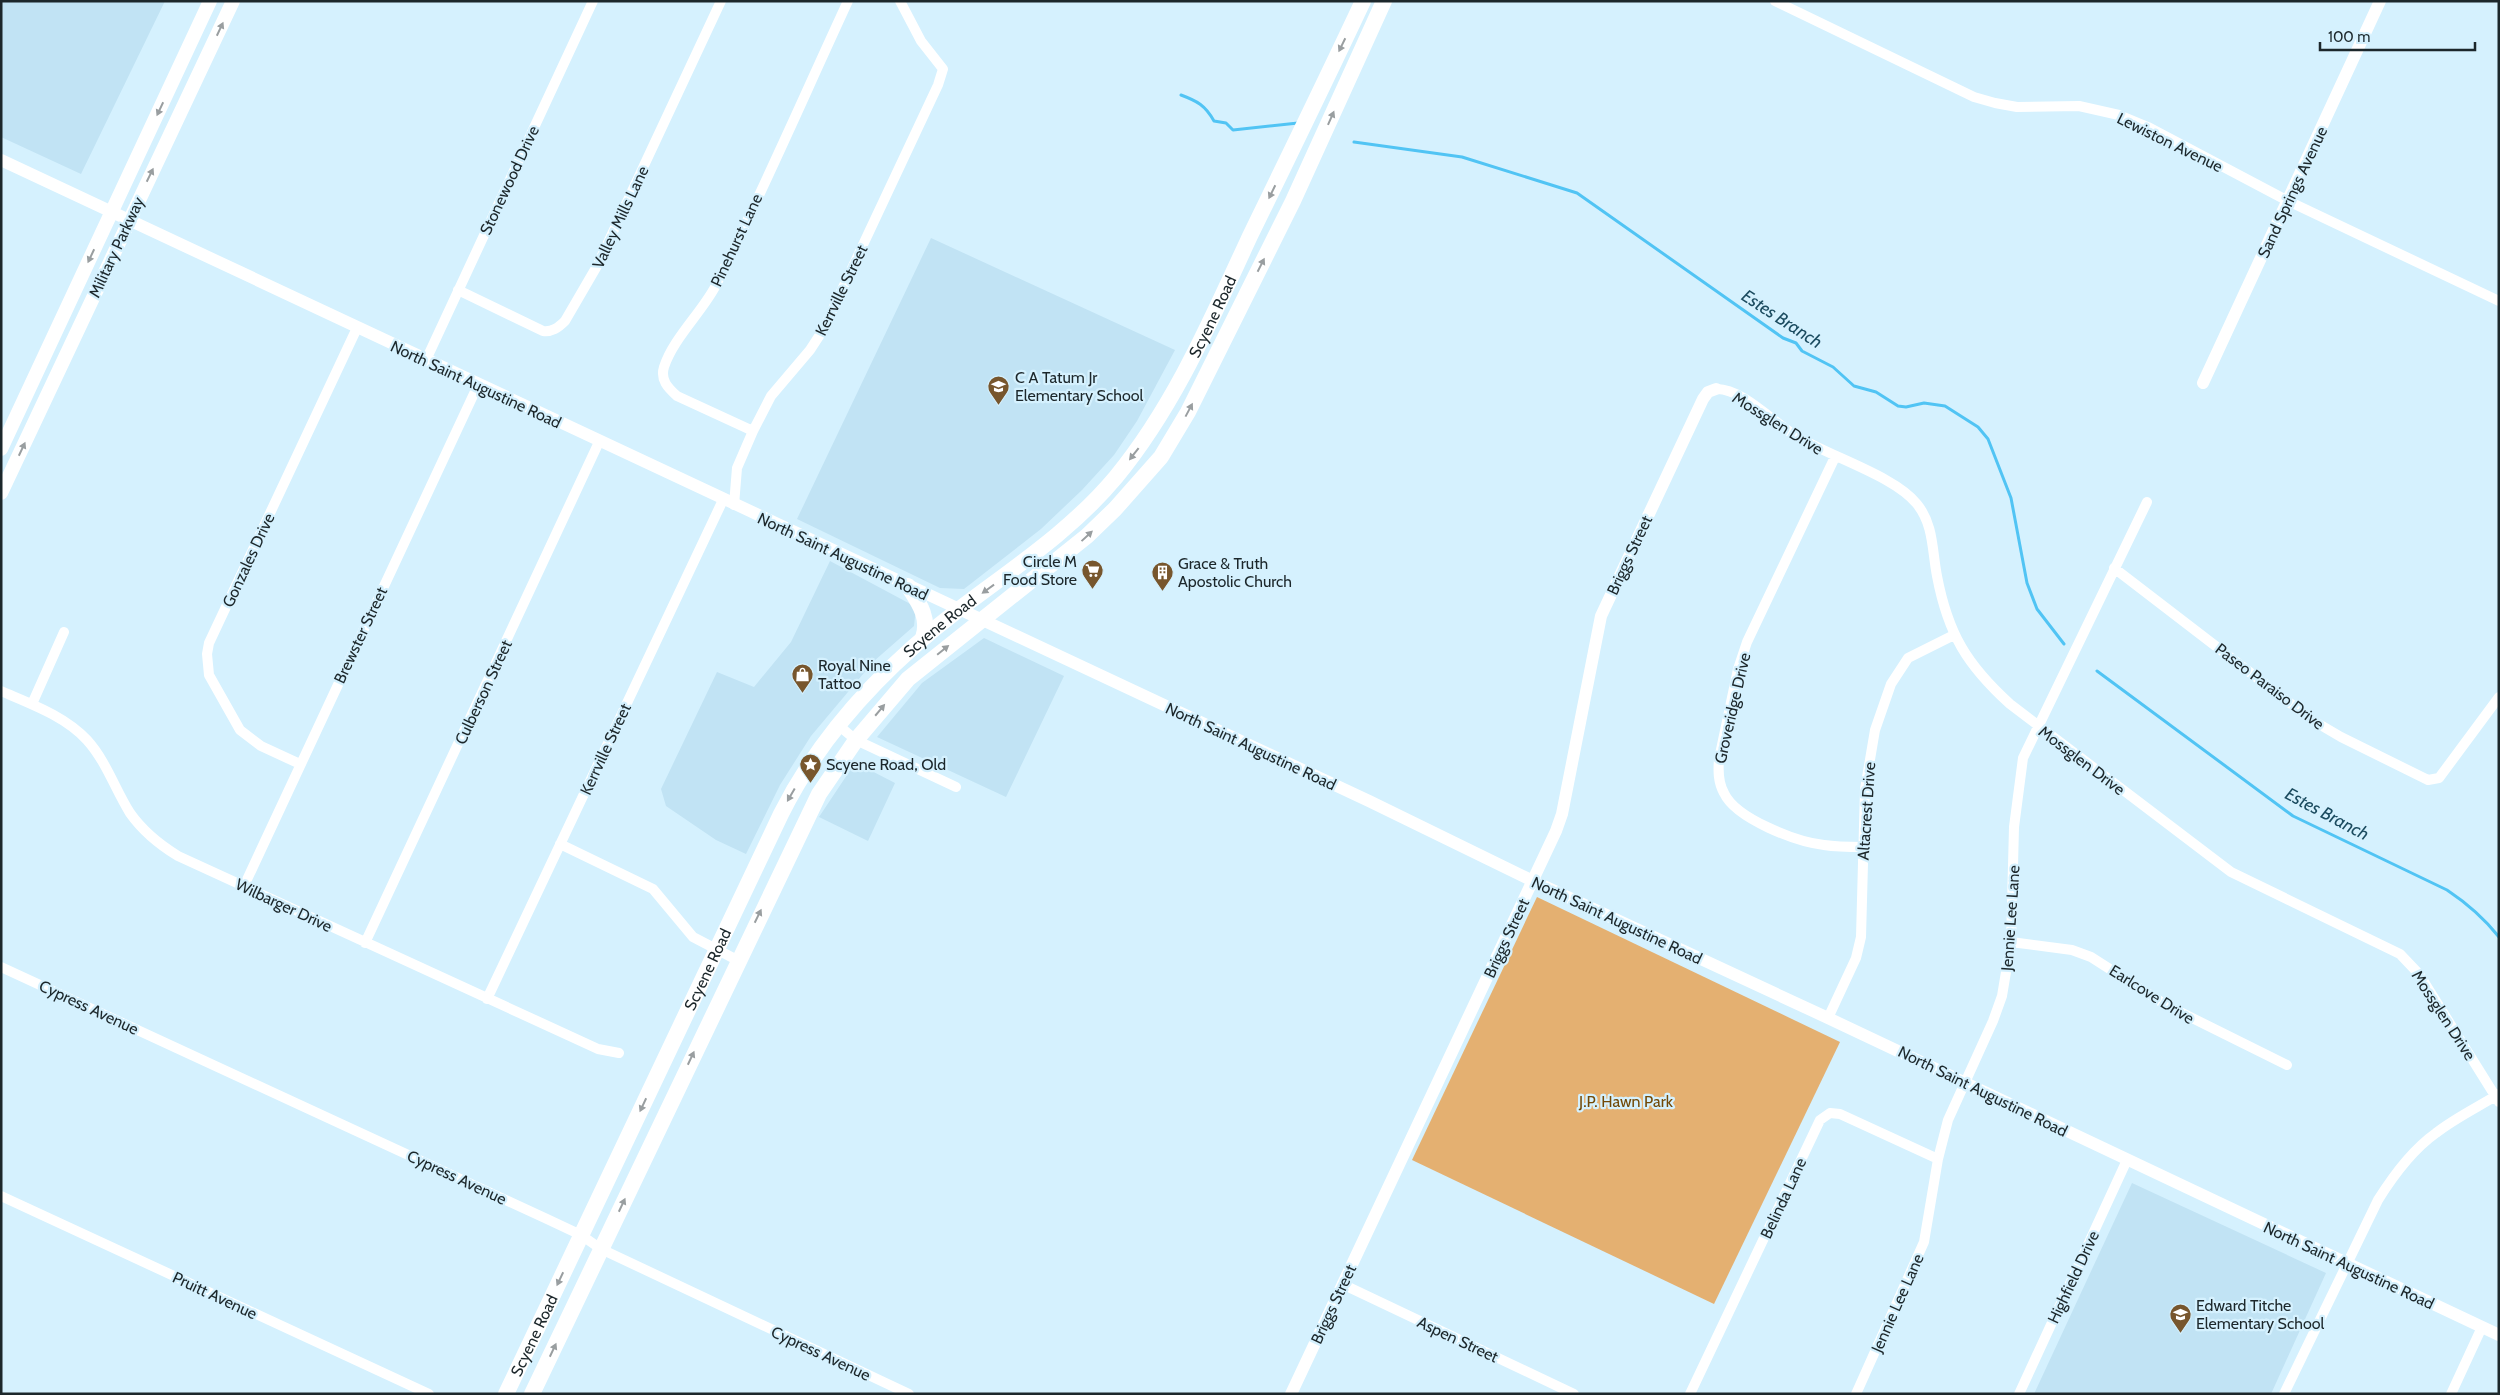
<svg xmlns="http://www.w3.org/2000/svg" width="2500" height="1395" font-family="Cabin,sans-serif">
	<style>
		.built { fill: #c1e3f4 }
		.green { fill: #e4b071 }
		.lines { fill: none; stroke-linecap: round; stroke-linejoin: round }
		.stream { stroke: #51c4f4; stroke-width: 3 }
		.minor { stroke: #fff; stroke-width: 10 }
		.tertiary { stroke: #fff; stroke-width: 12 }
		.secondary { stroke: #fff; stroke-width: 14 }
		.primary { stroke: #fff; stroke-width: 16 }
		.oneway { fill: #999ea0 }
		.labels { text-anchor: middle; stroke-width: 4.5; stroke-linejoin: round; paint-order: stroke }
		.street-label { font-size: 16px; fill: #1c272b; stroke: #d5f1fe }
		.poi-label { font-size: 16px; fill: #1c272b; stroke: #d5f1fe; text-anchor: start }
		.park-label { font-size: 16px; fill: #724907; stroke: #d5f1fe }
		.water-label { font-size: 18px; font-style: italic; fill: #1c4c60; stroke: #d5f1fe }
	</style>
	<rect width="100%" height="100%" fill="#d5f1fe"/>
	<path class="built" d="M1 1H165L81 174 1 137Z
		M931 238 1175 350 1137 421 1114 455 1082 490 1041 529 964 589 940 588 797 519Z
		M830 561 916 607 914 626 874 661 811 736 780 785 746 854 716 840 666 806 661 789 717 672 754 687 791 642Z
		M984 638 1064 676 1006 797 877 737 922 683Z
		M862 766 895 783 868 841 819 817 851 769Z
		M2132 1183 2326 1273 2271 1394H2034Z"/>
	<path class="green" d="M1537 897 1840 1042 1714 1304 1412 1160Z"/>
	<g class="lines">
		<path class="stream" d="M1181 95C1197 101 1205 105 1214 121L1226 123 1233 130 1298 123
			M1354 142 1462 157 1577 193 1783 338 1796 343 1802 351 1833 367 1854 386 1876 392 1898 406 1906 407 1924 403 1945 406 1978 427 1988 439 2011 498 2027 583 2037 609 2064 644
			M2097 671 2293 816 2447 890C2468 904 2484 918 2499 937"/>
		<path class="minor" d="M1775 1 1974 97 1995 103 2017 107 2079 106 2119 115 2148 127 2288 201 2499 301
			M458 290 543 331C552 332 558 328 565 321L597 266 721 1
			M426 360 593 1
			M1716 389C1741 388 1772 421 1793 434 1827 456 1894 475 1917 504 1934 525 1932 551 1937 576 1948 634 1967 665 2010 704L2231 872 2400 954 2419 974 2499 1102
			M753 431 677 396C668 388 660 380 664 367 673 339 701 313 715 287 762 193 804 96 848 1
			M1835 457 1747 642 1738 669 1719 759C1718 771 1718 782 1724 793 1736 819 1797 842 1824 845 1837 847 1850 847 1863 847
			M734 505 737 468 753 431 771 396 810 350 823 330 938 85 943 69 921 41 900 1
			M2114 568 2312 720 2341 737 2428 780 2439 778 2499 697
			M1 691C31 704 65 716 87 740 106 761 115 789 130 813 142 830 160 845 178 856L598 1049 619 1053
			M32 704 64 632
			M838 725 856 740 956 787
			M300 764 261 746 240 730 209 675 207 654 209 643 357 328
			M560 844 653 889 693 937 737 960
			M244 886 478 385
			M2011 942 2072 950 2091 957 2166 1005 2287 1065
			M365 943 599 442
			M1 967 547 1219 581 1235 601 1249 909 1394
			M487 999 723 500
			M1828 1018 1856 958 1861 937 1865 789 1875 730 1891 684 1908 658 1954 635
			M1 1196 429 1394
			M1342 1284 1574 1394
			M1690 1394 1820 1120 1830 1113 1840 1114 1938 1159
			M1856 1394 1924 1242 1938 1159 1948 1120 1993 1021 2002 996 2011 942 2014 827 2023 758 2147 502
			M2019 1394 2127 1160
			M2284 1394 2378 1200C2393 1176 2412 1150 2436 1133 2455 1118 2478 1107 2499 1094
			M2451 1394 2482 1327"/>
		<path class="tertiary" d="M1 160 1369 801 1533 881 1828 1018 2499 1335
			M2203 383 2380 1
			M1291 1394 1556 831 1562 814 1601 616 1703 399 1708 392 1716 389"/>
		<path class="secondary" d="M1 449 210 1
			M1 493 233 1"/>
		<g class="primary">
			<path d="M908 586C919 603 930 618 923 638"/>
			<path id="s1" d="M506 1394 781 814C822 732 884 667 957 611 1012 569 1071 531 1116 477 1175 405 1211 320 1250 236 1288 158 1326 80 1363 1"/>
			<path d="M532 1394 819 794 856 740 908 679 1087 536 1115 509 1161 457 1188 412 1293 201 1384 1"/>
		</g>
	</g>
	<defs><path id="oneway-solid" d="M-6-.8H1V-3.2L6.5 0L1 3.2V.8H-6Z" transform="scale(1.25)"/></defs>
	<g class="oneway">
		<use href="#oneway-solid" transform="translate(220 29) rotate(-65)"/>
		<use href="#oneway-solid" transform="translate(1342 45) rotate(116)"/>
		<use href="#oneway-solid" transform="translate(160 109) rotate(115)"/>
		<use href="#oneway-solid" transform="translate(1331 118) rotate(-66)"/>
		<use href="#oneway-solid" transform="translate(150 175) rotate(-64)"/>
		<use href="#oneway-solid" transform="translate(1272 192) rotate(116)"/>
		<use href="#oneway-solid" transform="translate(91 256) rotate(115)"/>
		<use href="#oneway-solid" transform="translate(1261 265) rotate(-63)"/>
		<use href="#oneway-solid" transform="translate(1189 410) rotate(-62)"/>
		<use href="#oneway-solid" transform="translate(22 449) rotate(-65)"/>
		<use href="#oneway-solid" transform="translate(1134 454) rotate(128)"/>
		<use href="#oneway-solid" transform="translate(1087 536) rotate(-43)"/>
		<use href="#oneway-solid" transform="translate(988 589) rotate(144)"/>
		<use href="#oneway-solid" transform="translate(943 650) rotate(-39)"/>
		<use href="#oneway-solid" transform="translate(880 710) rotate(-50)"/>
		<use href="#oneway-solid" transform="translate(791 795) rotate(120)"/>
		<use href="#oneway-solid" transform="translate(758 916) rotate(-64)"/>
		<use href="#oneway-solid" transform="translate(691 1058) rotate(-65)"/>
		<use href="#oneway-solid" transform="translate(643 1105) rotate(115)"/>
		<use href="#oneway-solid" transform="translate(622 1205) rotate(-65)"/>
		<use href="#oneway-solid" transform="translate(560 1279) rotate(115)"/>
		<use href="#oneway-solid" transform="translate(553 1350) rotate(-65)"/>
	</g>
	<defs>
		<symbol id="school-pin" viewBox="-11 -11 22 30"><path d="M0 17L-7.5 6A9.5 9.5 0 1 1 7.5 6Z" fill="#77562d" stroke="#d5f1fe"/><path d="M0-5L7-2L0 1L-7-2ZM-4 1L0 2.5L4 1V4Q0 6-4 4Z" fill="#fff"/></symbol>
		<symbol id="supermarket-pin" viewBox="-11 -11 22 30"><path d="M0 17L-7.5 6A9.5 9.5 0 1 1 7.5 6Z" fill="#77562d" stroke="#d5f1fe"/><path d="M-6-5.5h2.5l.6 2H6L4.5 2H-2.5L-4.4-4H-6ZM-1.5 3.2a1.3 1.3 0 1 0 .1 0ZM3 3.2a1.3 1.3 0 1 0 .1 0Z" fill="#fff"/></symbol>
		<symbol id="building-pin" viewBox="-11 -11 22 30"><path d="M0 17L-7.5 6A9.5 9.5 0 1 1 7.5 6Z" fill="#77562d" stroke="#d5f1fe"/><path d="M-4-6H4V6H1V3H-1V6H-4ZM-2.5-4.3h1.7v1.8h-1.7ZM.8-4.3h1.7v1.8H.8ZM-2.5-1h1.7V.8h-1.7ZM.8-1h1.7V.8H.8Z" fill="#fff"/></symbol>
		<symbol id="shop-pin" viewBox="-11 -11 22 30"><path d="M0 17L-7.5 6A9.5 9.5 0 1 1 7.5 6Z" fill="#77562d" stroke="#d5f1fe"/><path d="M-5-2.5h2.3a2.7 3.5 0 0 1 5.4 0H5L5.5 6h-11ZM-1.5-2.5h3a1.5 2.3 0 0 0-3 0Z" fill="#fff"/></symbol>
		<symbol id="sight-pin" viewBox="-11 -11 22 30"><path d="M0 17L-7.5 6A9.5 9.5 0 1 1 7.5 6Z" fill="#77562d" stroke="#d5f1fe"/><path d="M0-6L1.8-2.2L6-1.7L2.9 1.2L3.7 5.4L0 3.3L-3.7 5.4L-2.9 1.2L-6-1.7L-1.8-2.2Z" fill="#fff"/></symbol>
	</defs>
	<g fill-rule="evenodd">
		<use href="#school-pin" x="986" y="374" width="25" height="34"/>
		<use href="#supermarket-pin" x="1080" y="558" width="25" height="34"/>
		<use href="#building-pin" x="1150" y="560" width="25" height="34"/>
		<use href="#shop-pin" x="790" y="662" width="25" height="34"/>
		<use href="#sight-pin" x="798" y="752" width="25" height="34"/>
		<use href="#school-pin" x="2168" y="1302" width="25" height="34"/>
	</g>
	<g class="labels">
		<g class="street-label">
			<text transform="translate(2170 142) rotate(26)" y="6">Lewiston Avenue</text>
			<text transform="translate(509 180) rotate(-65)" y="6">Stonewood Drive</text>
			<text transform="translate(2292 192) rotate(-65)" y="6">Sand Springs Avenue</text>
			<text transform="translate(620 217) rotate(-65)" y="6">Valley Mills Lane</text>
			<text transform="translate(736 240) rotate(-65)" y="6">Pinehurst Lane</text>
			<text transform="translate(116 247) rotate(-65)" y="6">Military Parkway</text>
			<text transform="translate(841 290) rotate(-64)" y="6">Kerrville Street</text>
			<text dy="6" stroke="none"><textPath href="#s1" startOffset="1309">Scyene Road</textPath></text>
			<text transform="translate(476 384) rotate(25)" y="6">North Saint Augustine Road</text>
			<text transform="translate(1778 423) rotate(32)" y="6">Mossglen Drive</text>
			<text transform="translate(1629 555) rotate(-65)" y="6">Briggs Street</text>
			<text transform="translate(843 556) rotate(25)" y="6">North Saint Augustine Road</text>
			<text transform="translate(248 560) rotate(-65)" y="6">Gonzales Drive</text>
			<text dy="6" stroke="none"><textPath href="#s1" startOffset="890">Scyene Road</textPath></text>
			<text transform="translate(360 635) rotate(-65)" y="6">Brewster Street</text>
			<text transform="translate(2270 686) rotate(37)" y="6">Paseo Paraiso Drive</text>
			<text transform="translate(483 692) rotate(-65)" y="6">Culberson Street</text>
			<text transform="translate(1732 708) rotate(-77)" y="6">Groveridge Drive</text>
			<text transform="translate(1251 746) rotate(25)" y="6">North Saint Augustine Road</text>
			<text transform="translate(605 749) rotate(-65)" y="6">Kerrville Street</text>
			<text transform="translate(2082 760) rotate(37)" y="6">Mossglen Drive</text>
			<text transform="translate(1866 811) rotate(-86)" y="6">Altacrest Drive</text>
			<text transform="translate(284 905) rotate(25)" y="6">Wilbarger Drive</text>
			<text transform="translate(2010 918) rotate(-86)" y="6">Jennie Lee Lane</text>
			<text transform="translate(1617 920) rotate(25)" y="6">North Saint Augustine Road</text>
			<text transform="translate(1506 938) rotate(-65)" y="6">Briggs Street</text>
			<text dy="6" stroke="none"><textPath href="#s1" startOffset="470">Scyene Road</textPath></text>
			<text transform="translate(2152 994) rotate(32)" y="6">Earlcove Drive</text>
			<text transform="translate(89 1007) rotate(25)" y="6">Cypress Avenue</text>
			<text transform="translate(2444 1015) rotate(57)" y="6">Mossglen Drive</text>
			<text transform="translate(1983 1091) rotate(26)" y="6">North Saint Augustine Road</text>
			<text transform="translate(457 1177) rotate(25)" y="6">Cypress Avenue</text>
			<text transform="translate(1783 1198) rotate(-65)" y="6">Belinda Lane</text>
			<text transform="translate(2349 1265) rotate(25)" y="6">North Saint Augustine Road</text>
			<text transform="translate(2073 1277) rotate(-65)" y="6">Highfield Drive</text>
			<text transform="translate(215 1295) rotate(25)" y="6">Pruitt Avenue</text>
			<text transform="translate(1897 1303) rotate(-66)" y="6">Jennie Lee Lane</text>
			<text transform="translate(1333 1304) rotate(-65)" y="6">Briggs Street</text>
			<text dy="6" stroke="none"><textPath href="#s1" startOffset="65">Scyene Road</textPath></text>
			<text transform="translate(1458 1339) rotate(25)" y="6">Aspen Street</text>
			<text transform="translate(821 1353) rotate(25)" y="6">Cypress Avenue</text>
		</g>
		<g class="poi-label">
			<text x="1015" y="383">C A Tatum Jr<tspan x="1015" dy="18">Elementary School</tspan></text>
			<text x="1077" y="567" text-anchor="end">Circle M<tspan x="1077" dy="18">Food Store</tspan></text>
			<text x="1178" y="569">Grace &amp; Truth<tspan x="1178" dy="18">Apostolic Church</tspan></text>
			<text x="818" y="671">Royal Nine<tspan x="818" dy="18">Tattoo</tspan></text>
			<text x="826" y="770">Scyene Road, Old</text>
			<text x="2196" y="1311">Edward Titche<tspan x="2196" dy="18">Elementary School</tspan></text>
		</g>
		<g class="park-label">
			<text x="1626" y="1107">J.P. Hawn Park</text>
		</g>
		<g class="water-label">
			<text transform="translate(1782 319) rotate(33)" y="6">Estes Branch</text>
			<text transform="translate(2327 814) rotate(28)" y="6">Estes Branch</text>
		</g>
	</g>
	<rect width="2500" height="1395" fill="none" stroke="#1c272b" stroke-width="5"/>
	<path d="M2320 42v8h155v-8" fill="none" stroke="#1c272b" stroke-width="2.5"/>
	<text x="2328" y="42" font-size="15" fill="#1c272b" stroke="#d5f1fe" stroke-width="4" paint-order="stroke">100 m</text>
</svg>
